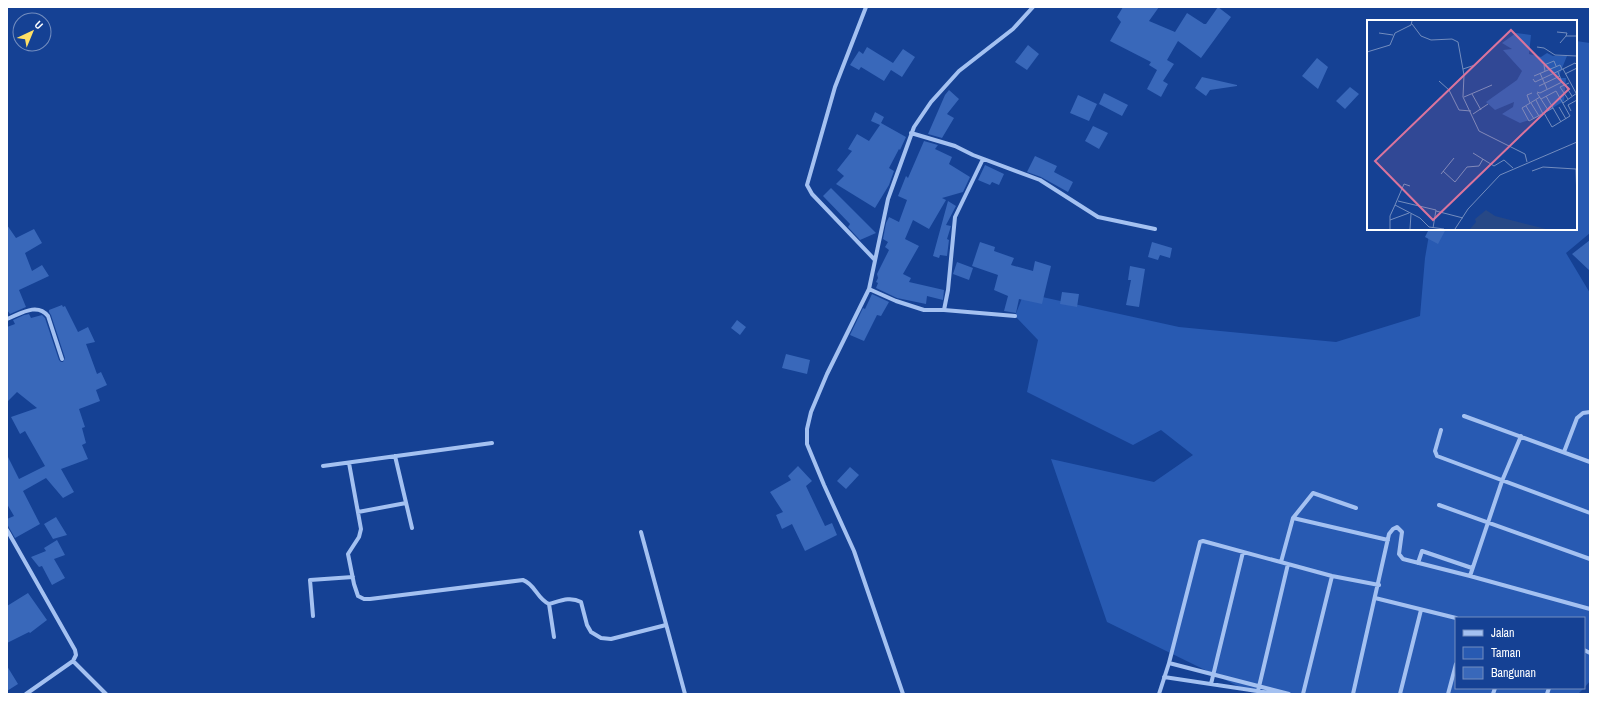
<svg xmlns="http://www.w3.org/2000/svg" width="1597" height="701" font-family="'Archivo Narrow',sans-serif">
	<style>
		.green { fill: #285ab2 }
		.building { fill: #3968ba }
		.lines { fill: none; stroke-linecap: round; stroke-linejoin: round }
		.minor { stroke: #a4c1f1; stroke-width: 4 }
		.inset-road { fill: none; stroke: #738dbf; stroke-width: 1 }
		.view { fill: #da749d; fill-opacity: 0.15; stroke: #da749d; stroke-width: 2 }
		.inset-edge { fill: none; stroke: #fff; stroke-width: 2 }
	</style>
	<rect width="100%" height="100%" fill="#154194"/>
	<path class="green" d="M1576 41 1590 43V233L1566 253 1590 293V681L1584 688V618H1456V688H1584L1578 694H1260L1250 692 1107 622 1051 459 1154 482 1193 455 1161 430 1133 445 1027 392 1038 340 1015 316 1024 293 1179 327 1336 342 1420 316 1425 258 1430 229H1576Z"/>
	<path class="building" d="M1123 7H1159L1149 21 1175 32 1187 13 1204 24H1206L1218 7 1231 17 1201 58 1178 41 1167 60 1174 64 1163 81 1168 84 1161 97 1147 89 1157 70 1149 65 1151 62 1110 41 1121 22 1117 17Z
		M1028 45 1039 54 1027 70 1015 62Z
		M867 47 893 63 903 49 915 57 902 77 891 70 884 81 861 67 859 70 850 65 859 51 863 54Z
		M1317 58 1328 67 1318 89 1302 76Z
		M1202 77 1237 85V86L1210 90 1206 96 1195 88Z
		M1350 87 1359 94 1345 109 1336 101Z
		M949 90 959 99 947 114 954 118 942 138 928 134 945 95Z
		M1104 93 1128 105 1122 116 1099 104Z
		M1078 95 1097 104 1089 121 1070 113Z
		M875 112 884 117 881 123 906 137 900 150 899 149 889 168 894 171 889 185 875 208 836 184 844 176 837 170 852 151 848 149 857 134 869 141 880 125 871 121Z
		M1093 126 1108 133 1099 149 1085 141Z
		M924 141 938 145 935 149 952 157 949 164 970 177 963 192 942 198 946 200 929 229 913 220 905 239 919 246 903 274 911 278 909 282 944 290 943 300 927 296 926 304 897 298 876 288 878 283 876 282 878 278 877 274 889 250 885 247 888 242 883 239 886 223 889 217 899 222 907 200 898 196 906 176 908 178Z
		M1035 156 1057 166 1054 172 1073 182 1068 192 1041 177 1027 172Z
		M985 165 1004 174 999 185 992 182 990 185 978 180Z
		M831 188 876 233 860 240 848 227 850 224 823 196Z
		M948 201 956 206 946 225 951 226 947 239 949 240 947 256 940 255 939 258 933 256Z
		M7 225 16 238 34 229 42 243 25 253 32 271 42 265 49 276 19 290 26 307 10 314 7 310Z
		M1429 229H1446L1438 244 1425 237Z
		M1590 240V271L1572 254Z
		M980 242 995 247 994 251 1014 258 1011 265 1033 271 1035 261 1051 266 1042 304 1019 299 1016 313 1004 311 1008 296 994 290 998 275 972 266Z
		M1152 242 1172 248 1170 258 1160 255 1158 260 1148 257Z
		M957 262 973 268 969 280 953 274Z
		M1130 266 1145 269 1139 307 1126 305 1131 280H1128Z
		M1062 292 1079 294 1077 307 1060 304Z
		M872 294 889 302 881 316 877 315 864 341 850 335 863 308 865 309Z
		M62 305 63 307 65 306 78 332 88 327 95 342 86 344 97 374 101 372 107 385 96 390 100 401 79 409 85 427 82 428 86 443 82 445 88 459 61 469 74 492 63 498 46 478 23 491 40 524 15 538 7 524V519L14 516 7 504V455L19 479 45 466 25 431 20 434 11 417 37 408 17 392 7 402V327L15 324 13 320 24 315 29 314 31 318 42 315 45 318 59 360 61 362H63L65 358 51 315 49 312V310Z
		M737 320 746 327 740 335 731 328Z
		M786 354 810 360 807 374 782 368Z
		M798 466 812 481 806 486 825 526 832 523 837 535 805 551 792 524 782 529 776 515 783 512 770 492 791 480 788 476Z
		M850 467 859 475 846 489 837 481Z
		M56 517 67 535 53 539 44 524Z
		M57 540 65 555 54 559 65 578 52 585 42 566 39 567 31 557 46 551 44 548Z
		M28 593 47 620 30 633 29 632 7 643V606Z
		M7 666 18 684 7 691Z"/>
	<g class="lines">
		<path class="minor" d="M866 7 835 87 807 185 812 194 875 260
			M911 133 955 146 973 155 1040 180 1098 217 1155 229
			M869 289 896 301 924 310H944L1015 316
			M944 310 948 290 955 217 983 159
			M7 319C20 314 37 302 48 316L62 359
			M1464 416 1590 462
			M1441 430 1435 451 1437 456 1590 513
			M1564 452 1577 418 1583 413 1590 412
			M395 456 412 528
			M349 463 361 529 359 537 348 554 354 584 358 596 364 599H370L523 580C535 584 537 599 549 604 560 601 570 596 581 602L587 625 591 632 601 638 611 639 666 625
			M323 466 492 443
			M1439 505 1590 559
			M358 512 406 503
			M1293 518 1388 540
			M7 530 75 650 76 655 73 661 26 694
			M641 532 685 694
			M1281 562 1293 518 1313 493 1356 508
			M1418 563 1422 551 1472 568
			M1470 576 1502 481 1521 436
			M1375 598 1456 618
			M549 604 554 637
			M313 616 310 580 353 577
			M1584 650 1590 653
			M73 661 106 694
			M1164 677 1277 694
			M1211 684 1243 552
			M1258 691 1288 564
			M903 694 854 551 824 485 807 444V429L811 412 827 374 869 289 888 199 914 127 931 102 959 71 1013 29 1033 7
			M1159 694 1169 663
			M1289 694 1169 663 1200 542 1203 541 1332 576 1379 585
			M1303 694 1332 576
			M1353 694 1389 534 1393 529 1397 527 1402 532 1399 554 1403 559 1470 576 1590 609
			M1400 694 1421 610
			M1448 694 1456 664
			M1493 694 1495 688
			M1547 694 1549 688"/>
	</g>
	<g transform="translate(1367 20)">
		<rect width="210" height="210" fill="#154194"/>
		<path d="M149 13 164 15 162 34 174 37 180 33 186 36H200L191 58H199L197 81 171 97 153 103 135 94 146 87 147 82 128 90 119 82 150 60 155 51 136 30 145 29 135 23Z" fill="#285ab2"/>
		<path d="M119 190 128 196 179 209H103L109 202 108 199Z" fill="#274886"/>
		<path class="inset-road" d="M45 4 54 16 64 20 85 19 91 22 97 55 96 77 112 111 158 134 160 142M190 12 200 13 199 16M12 13 26 15M193 23 199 16H210M170 27 177 28 188 35 210 36M0 32 23 25 28 13 44 5 45 1M96 49 108 45M178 51 177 45 187 41 189 46M173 53 180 69M198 54 210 48M167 56 193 45 195 49M166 59 168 62 196 49M72 61 82 70 92 90 104 91M198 65 205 76M172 66 193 56M170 72 173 73 195 62 191 52M170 73 181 90M209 73 196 49 208 43 210 45M105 74 114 90M179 76 186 88M97 77 125 65M173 77 155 88 162 101 186 88 194 102M174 79 189 71 203 96M201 79 193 67 202 63M169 80 176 94M163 83 160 75 165 73M164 83 172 96M196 83 210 73M159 86 167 99M192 87 199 99M204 91 201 85 210 80M177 93 185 107 203 96M106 94 121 84M106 133 127 146 137 140 146 148M76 151 88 162 100 147 112 146 116 139M165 151 176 147 209 149 210 182M74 154 87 138M31 181 69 190 66 208M28 185 37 164 43 166M69 191 96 198M23 200 42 193M23 209V196L28 185 53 198 62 207 77 209M43 209 44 194M88 209 101 189 133 155 210 122"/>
		<path class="view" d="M144 10 202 69 66 200 8 141Z"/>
		<rect width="210" height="210" class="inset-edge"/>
	</g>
	<rect width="1597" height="701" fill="none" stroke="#ffffff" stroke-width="16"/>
	<rect x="1455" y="617" width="130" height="72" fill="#154194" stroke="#738dbf"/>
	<rect x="1463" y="630" width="20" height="6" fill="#a4c1f1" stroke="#738dbf"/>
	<text x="1491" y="637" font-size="12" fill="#ffffff">Jalan</text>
	<rect x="1463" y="647" width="20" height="12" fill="#285ab2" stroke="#738dbf"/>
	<text x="1491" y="657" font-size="12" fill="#ffffff">Taman</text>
	<rect x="1463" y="667" width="20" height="12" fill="#3968ba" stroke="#738dbf"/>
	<text x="1491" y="677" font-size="12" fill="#ffffff">Bangunan</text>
	<g transform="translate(32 32) rotate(44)"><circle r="19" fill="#154194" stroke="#738dbf"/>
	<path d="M0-3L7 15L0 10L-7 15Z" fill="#ffe065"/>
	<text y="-6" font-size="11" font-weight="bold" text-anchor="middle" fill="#ffffff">U</text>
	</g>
</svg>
